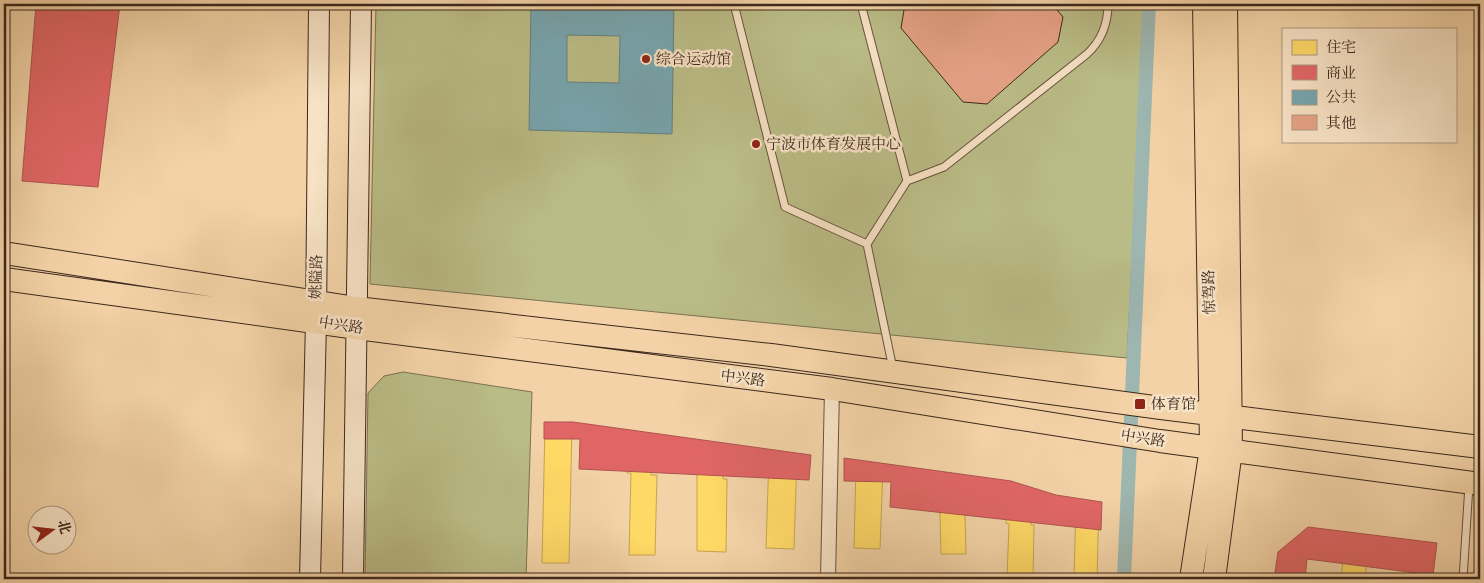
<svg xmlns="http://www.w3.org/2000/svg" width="1484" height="583" font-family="Cardo,'Noto Serif SC',serif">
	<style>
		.green { fill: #babc87; stroke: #7b7252 }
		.homes { fill: #ffd966; stroke: #c4a450 }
		.shops { fill: #e06666; stroke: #af5350 }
		.public { fill: #76a5af; stroke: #658083; fill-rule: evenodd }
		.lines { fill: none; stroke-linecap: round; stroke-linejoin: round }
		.canal { stroke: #9db6b0; stroke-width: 14 }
		.building { fill: #e6a286; stroke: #3c281d }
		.service-casing { stroke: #6a523f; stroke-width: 9 }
		.minor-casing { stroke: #6a523f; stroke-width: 16 }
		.secondary-casing { stroke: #3c281d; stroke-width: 22 }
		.primary-casing { stroke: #3c281d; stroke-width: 24 }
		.service { stroke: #f7e2c5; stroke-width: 7 }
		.minor { stroke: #f7e2c5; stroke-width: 14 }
		.secondary { stroke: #f7e2c5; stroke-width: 20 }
		.primary { stroke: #f2d2a6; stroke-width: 22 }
		.poi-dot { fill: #8f2418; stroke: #f7e2c5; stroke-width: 2 }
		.labels { text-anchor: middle; stroke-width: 5; stroke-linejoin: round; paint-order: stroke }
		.poi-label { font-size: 15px; fill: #3c281d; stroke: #f7e2c5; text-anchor: start }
		.street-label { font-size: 15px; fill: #3c281d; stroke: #f7e2c5 }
	</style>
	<rect width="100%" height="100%" fill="#f2d2a6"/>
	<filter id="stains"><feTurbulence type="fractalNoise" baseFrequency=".004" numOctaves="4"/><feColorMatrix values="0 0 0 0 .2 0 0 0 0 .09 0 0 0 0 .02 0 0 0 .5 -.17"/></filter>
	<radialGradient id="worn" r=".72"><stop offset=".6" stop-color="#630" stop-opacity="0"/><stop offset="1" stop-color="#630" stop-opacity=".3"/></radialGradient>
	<path class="green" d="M376 4H1145L1127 358 370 284Z
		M403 372 532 392 526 579H365L368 393 384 376Z"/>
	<path class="homes" d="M545 425H572L569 563H542Z
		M628 436H652L651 475H657L655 555H629L631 473H627Z
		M697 444 724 445 723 479H727L726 552 697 551Z
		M769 455 797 456 794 549 766 548Z
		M856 466 883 467 880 549 854 548Z
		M939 477H964L966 554H941Z
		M1007 492 1032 493 1031 525H1034L1033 579H1007L1009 524 1006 523Z
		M1076 503 1099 504 1097 579H1074Z
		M1346 532 1370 535 1365 579H1341Z
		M1413 541 1436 544 1431 579H1408Z
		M1477 549H1480V579H1473Z
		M1278 560 1300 563 1298 579H1275Z
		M721 576 744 577V579H721Z
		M657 577 681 578V579H657Z"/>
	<path class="shops" d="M36 4H120L98 187 22 181Z
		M544 422H573L811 455 809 480 579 469 580 439H544Z
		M844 458 1011 481 1056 495 1102 502 1101 530 890 507 891 482 844 481Z
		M1308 527 1437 543 1433 575 1307 559 1305 579H1274L1278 552Z"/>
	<path class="public" d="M531 4H674L672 134 529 130ZM567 35 620 36 619 83 567 82Z"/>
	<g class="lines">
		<path class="canal" d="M1124 579 1149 4"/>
	</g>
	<path class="building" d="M905 4H1052L1063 17 1058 42 987 104 963 102 901 28Z"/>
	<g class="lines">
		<defs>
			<path id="service" d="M734 4 785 207 867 244
				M861 4 907 181 867 244 893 369
				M907 181 944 167 1087 54C1101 41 1108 23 1108 4
				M1463 579 1469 485"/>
			<path id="minor" d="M828 579 832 389"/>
			<path id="secondary" d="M310 579 316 321 319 4
				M353 579 361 4"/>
			<path id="primary" d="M4 253 356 308 771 355 1161 408 1480 447
				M4 279 357 328 832 389 1160 441 1480 484
				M1191 579 1211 448 1204 4
				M1214 579 1231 450 1226 4"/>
		</defs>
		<use href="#service" class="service-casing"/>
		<use href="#minor" class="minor-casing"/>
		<use href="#secondary" class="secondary-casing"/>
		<use href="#primary" class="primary-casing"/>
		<use href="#service" class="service"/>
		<use href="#minor" class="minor"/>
		<use href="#secondary" class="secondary"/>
		<use href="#primary" class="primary"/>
	</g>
	<g class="poi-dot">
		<circle cx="646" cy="59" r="5"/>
		<circle cx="756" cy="144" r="5"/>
		<rect x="1134" y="398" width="12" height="12" rx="2.5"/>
	</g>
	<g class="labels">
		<g class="poi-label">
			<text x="656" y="64">综合运动馆</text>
			<text x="766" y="149">宁波市体育发展中心</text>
			<text x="1151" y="409">体育馆</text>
		</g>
		<g class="street-label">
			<text transform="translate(316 277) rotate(-89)" y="5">姚隘路</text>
			<text transform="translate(1209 292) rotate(-91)" y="5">惊驾路</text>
			<text transform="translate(341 325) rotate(9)" y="5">中兴路</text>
			<text transform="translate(743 378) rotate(7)" y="5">中兴路</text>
			<text transform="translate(1143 438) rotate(9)" y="5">中兴路</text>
		</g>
	</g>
	<rect width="1484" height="583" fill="none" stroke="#f2d2a6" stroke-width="20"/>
	<rect x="5" y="5" width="1474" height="573" fill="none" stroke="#3c281d" stroke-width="2.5"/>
	<rect x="10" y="10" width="1464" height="563" fill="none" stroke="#3c281d"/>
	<rect x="1282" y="28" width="175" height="115" fill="#f7e2c5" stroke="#ac9882"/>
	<rect x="1292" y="40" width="25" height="15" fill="#ffd966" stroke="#ac9882"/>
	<text x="1326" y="52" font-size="15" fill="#3c281d">住宅</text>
	<rect x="1292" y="65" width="25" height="15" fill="#e06666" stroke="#ac9882"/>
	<text x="1326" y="78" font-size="15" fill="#3c281d">商业</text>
	<rect x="1292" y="90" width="25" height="15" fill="#76a5af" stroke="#ac9882"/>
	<text x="1326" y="102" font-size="15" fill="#3c281d">公共</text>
	<rect x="1292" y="115" width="25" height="15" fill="#e6a286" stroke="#ac9882"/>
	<text x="1326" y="128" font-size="15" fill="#3c281d">其他</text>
	<g transform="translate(52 530) rotate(75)"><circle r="24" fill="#f7e2c5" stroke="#ac9882"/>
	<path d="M0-4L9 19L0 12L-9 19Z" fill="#8f2418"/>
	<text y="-8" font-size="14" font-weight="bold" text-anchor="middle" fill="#3c281d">北</text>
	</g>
	<rect width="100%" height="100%" filter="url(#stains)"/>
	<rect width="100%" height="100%" fill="url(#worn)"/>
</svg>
